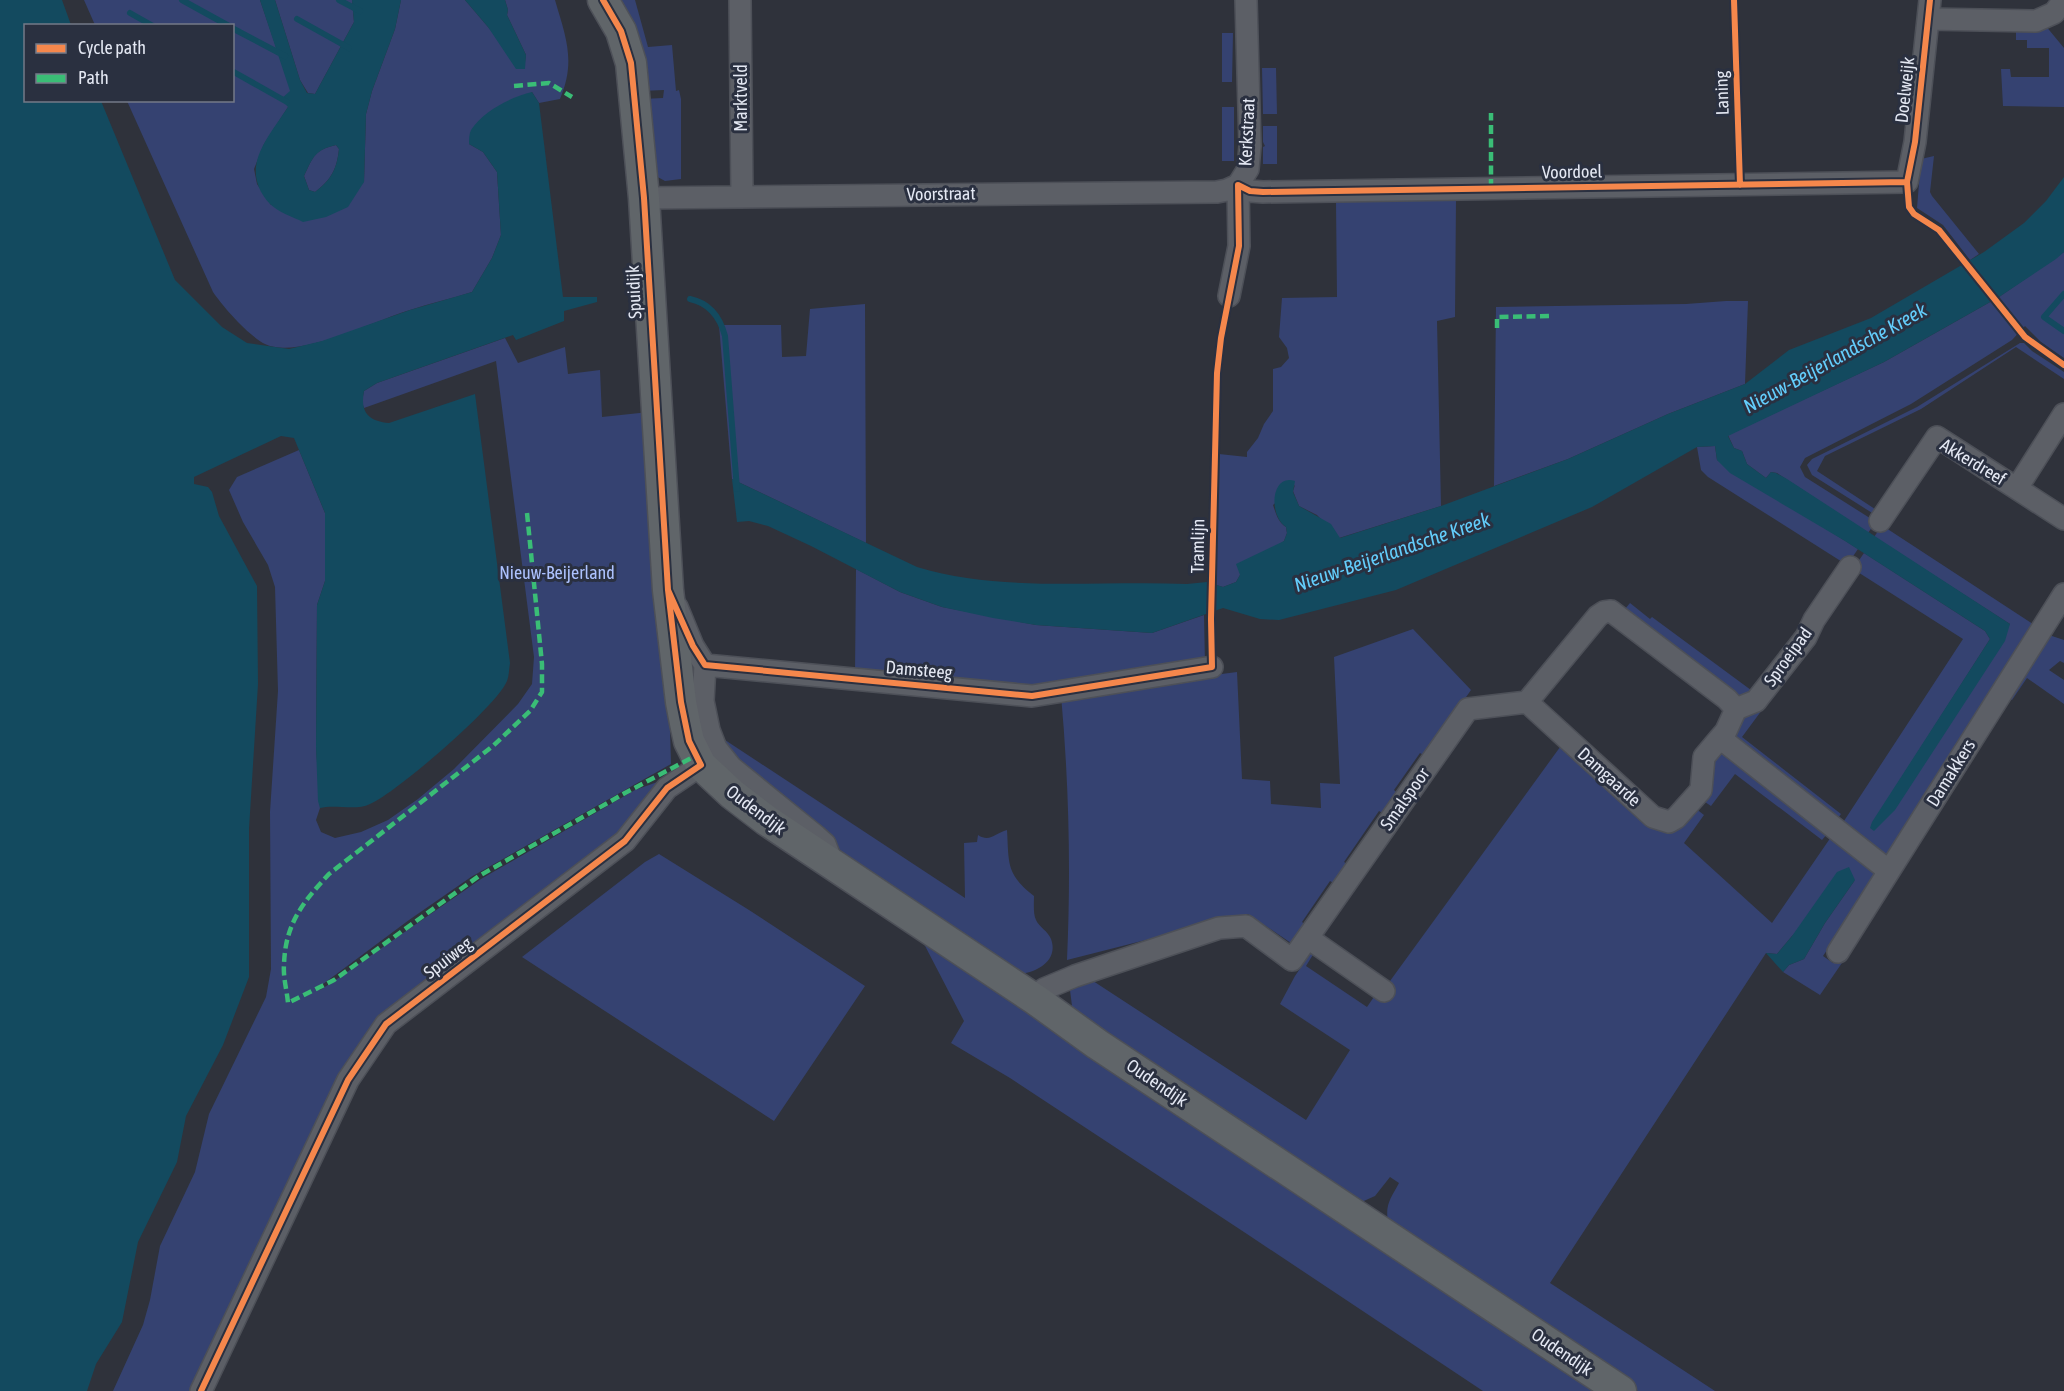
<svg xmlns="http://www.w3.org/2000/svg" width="2064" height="1391" font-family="'Asap Condensed',sans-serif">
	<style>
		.green { fill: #354271 }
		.water { fill: #134a5f; fill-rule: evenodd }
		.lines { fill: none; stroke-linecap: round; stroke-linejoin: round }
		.stream { stroke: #134a5f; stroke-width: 6 }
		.street-casing { stroke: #4d5058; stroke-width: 24 }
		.secondary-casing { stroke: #4d5058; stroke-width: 33 }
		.street { stroke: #5c5f66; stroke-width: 21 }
		.secondary { stroke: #606569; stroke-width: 30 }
		.quiet { stroke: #3abd76; stroke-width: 4.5; stroke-dasharray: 9 4.5; stroke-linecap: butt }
		.cycleway-casing { stroke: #2a3040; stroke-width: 10 }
		.cycleway { stroke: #f5874c; stroke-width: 6 }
		.labels { text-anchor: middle; stroke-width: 6; stroke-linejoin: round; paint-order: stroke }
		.street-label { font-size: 18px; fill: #e4e8f3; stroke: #2a3040 }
		.park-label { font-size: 18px; fill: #adc2fe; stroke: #2a3040 }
		.water-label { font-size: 20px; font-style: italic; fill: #63cdfb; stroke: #2a3040 }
	</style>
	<rect width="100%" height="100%" fill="#2f323b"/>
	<path class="green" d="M84 0H260L291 91 288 107 264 144 254 169 257 184 271 205 364 182 366 114 372 91 395 29 401 0H465L524 69 526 55 507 15 508 10 505 0H555C566 38 576 61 560 99L539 103 532 92 469 144 483 152 497 172 501 235 492 258 472 292C451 299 430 303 410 310 376 320 297 360 265 344 249 336 223 307 213 292L127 101 232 100V26L95 25Z
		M275 0H352L354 22 315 94 308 93 300 80Z
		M612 0H635L648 47 672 45 676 91 679 90 681 99V179L665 181 654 175 642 99 663 98 664 90 641 91Z
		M2016 24 2045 25 2064 48V107L2003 106 2001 69H2010L2011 77H2049V48H2027V40H2016Z
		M1222 33H1233L1232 82H1222Z
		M1262 68H1276L1277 114H1263Z
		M1222 107H1234V161H1222Z
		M1263 126H1277V164H1263V147L1265 146 1263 142Z
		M336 145 339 149C337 169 331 180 315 192L309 190 304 176C313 157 314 150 336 145Z
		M1934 156 1930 192 1932 196 1979 254 1970 260 1943 225 1917 208 1921 159Z
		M1456 200 1455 317 1437 321 1441 506 1339 538 1317 515 1299 506 1293 491 1295 485 1273 505C1276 514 1278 522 1286 527L1287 533 1284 541 1240 575 1236 582 1223 587 1216 585 1219 454 1247 457V452L1258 438 1264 424 1273 411V369L1281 367 1289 358 1287 348 1279 337 1282 298 1337 297 1336 202Z
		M2064 252V291L2057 299 2064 293V358L2041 342 2025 326 2012 340 1911 404 1805 458 1800 467 1805 477 1873 520 1875 523 1868 533 1777 473 1771 472 1766 478 1747 464 1742 451 1734 448 1728 435 1884 362 1999 297Z
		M1726 301H1748L1745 384 1668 414 1568 459 1494 486 1496 307 1686 304Z
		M865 304 866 543 732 479 719 325H781L782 357 806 356 810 309Z
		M505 338 518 363 565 347 568 374 600 370 602 417 649 412 674 718 670 729 671 764 471 877 409 920 315 990H320L334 981 481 879 635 790 663 780 625 832 394 1011 195 1391H113L143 1325 150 1300 160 1246 195 1172 209 1114 266 997 271 969 270 812 278 691 275 587 268 565 243 522 229 490 237 477 299 450 325 513V581L317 605 316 747 320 808 316 820 321 832 335 838 361 832 388 820 418 799 454 769 518 704 532 684 534 657 496 361 364 408 362 402 364 391 377 383Z
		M2020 343H2024L2032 351 2064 372V379L2016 347 1921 409 1825 456 1817 471 1878 511 1877 516 1812 475 1807 465 1812 459 1917 407Z
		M1715 446 1717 460 1858 549 1847 565 1708 477 1701 470 1697 447Z
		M1881 527 1886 528 2036 626 1889 852 1884 856 1842 824 1963 639 1853 569 1864 553 1985 631 1990 639 1870 827 2010 624 1874 537Z
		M856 569 900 592 942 607 1036 625 1152 633 1204 615 1205 665 1027 690 945 681 937 669 916 668 915 679 855 673Z
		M1630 603 1650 619 1652 617 1755 693 1741 699 1625 609Z
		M1413 629 1471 690 1425 756 1420 753 1394 790 1398 794 1384 814 1379 811 1344 862 1349 865 1335 884 1330 881 1302 922 1307 926 1291 943 1248 914 1067 960C1071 872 1069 784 1061 695L1237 672 1242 779 1270 781 1271 804 1321 808 1320 783 1340 784 1334 657Z
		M2049 635 2064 640V663L2060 661 2049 670 2064 680V704L2027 678 2012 700 2009 698Z
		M1756 709 1762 710 1742 737 1841 814 1836 821 1734 737 1738 721Z
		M722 738 965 898 964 843 977 842 978 835C990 843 995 833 1007 830 1009 864 1006 874 1034 896 1034 903 1033 914 1036 920 1039 927 1048 931 1051 939 1059 961 1036 973 1018 974L879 888 743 772Z
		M1563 743 1646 819 1695 808 1704 815 1684 843 1772 923 1831 837 1878 874 1823 956 1833 963 1841 953 1846 957 1820 995 1783 972 1789 965 1804 959 1825 923 1855 880 1792 936 1777 954 1766 953 1550 1283 1715 1391H1638L1389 1226C1384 1205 1390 1200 1399 1183L1390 1177 1375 1196 1357 1204 1073 1014 1070 990 1090 979 1306 1120 1350 1050 1280 1004 1295 976 1312 951 1314 953 1306 966 1367 1007 1378 991 1382 992Z
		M1721 753 1727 754 1827 834 1822 840 1735 774 1711 806 1702 800 1711 764 1716 755Z
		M659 854 749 910 865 986 774 1121 522 957 645 862Z
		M922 940 1606 1391H1483L1247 1234 1010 1078 951 1043 964 1021Z"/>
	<path class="water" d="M0 0H62L71 25 26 26V100L101 101 175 280 222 327 247 343 289 349 322 341 410 310 472 292 492 258 501 235 497 172 483 152 469 144C469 140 469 134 471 130 483 111 511 97 532 92L539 103 563 297H597V302L564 311V321L516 340 513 335 377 383 364 391C360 412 368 421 389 423L475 394 510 663C509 669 509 676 507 681 497 706 396 793 370 804 356 811 335 804 320 808L318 801 316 747 317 605 325 581V513L294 438 281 436 194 477V484L208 487 212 492 219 516 257 586 258 684 249 829V977L223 1045 186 1116 177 1162 138 1242 122 1322 96 1364 87 1391H0Z
		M260 0H275L300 80 307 93 315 94 354 22 352 0H401L395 29 372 91 366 114 364 182 348 207 326 217 303 222C293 217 278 212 270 204 238 169 267 139 288 107L281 99 290 91ZM336 145 339 149C337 169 331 180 315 192L309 190 304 176C313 157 315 150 336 145Z
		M465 0H505L508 10 507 15 526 55 525 69H516L488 27Z
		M2064 177V252L2056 259 1999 297 1884 362 1728 436 1734 448 1742 451 1747 464 1766 478 1771 472 1776 473 1787 479 2010 624 2005 641 1895 810 1874 831 1870 828 1872 822 1990 639 1985 631 1845 541 1730 473 1717 460 1715 446 1697 447 1592 507 1396 590 1279 620 1260 619 1223 608 1152 633 1036 625 993 618 942 607 900 592 811 546 768 526 749 521 737 522 732 479 917 567C1004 593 1097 580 1187 584L1207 582 1223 587 1236 582 1240 575 1236 564 1284 541 1287 533 1286 527C1268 515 1271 473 1295 481L1293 492 1299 506 1331 524 1340 538 1441 506 1568 459 1668 414 1745 384 1789 350 1871 318 1984 252 2024 223 2046 201Z
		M1849 867 1855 880 1825 923 1804 959 1789 965 1783 972 1766 953 1777 954 1792 936 1837 872Z"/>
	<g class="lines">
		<path class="stream" d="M182 0 229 26
			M339 0 360 11
			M130 13 153 26
			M297 19 349 48
			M232 28 285 56
			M232 71 287 102
			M2064 294 2044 317 2064 331
			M690 299C709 303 720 317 725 336L737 489"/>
		<defs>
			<path id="street" d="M740 0 742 197
				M1928 19 2036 21 2054 13 2064 0
				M1238 185 1250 191 1263 192 1907 182 1915 142 1930 0
				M644 198 1217 192 1227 190 1238 185
				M1229 296 1239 246 1238 185 1248 169 1250 146 1246 0
				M2017 488 2064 414
				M1880 521 1937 437 2064 519
				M677 607 693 646 705 665 1032 696 1212 667
				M705 665 703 701 709 730 716 748 731 767 816 836 825 844 830 857
				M1736 709 1727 699 1611 611 1604 612 1598 616 1527 702 1653 817 1669 822 1676 818 1701 790 1704 757 1720 738 1889 871
				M1720 738 1726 731 1736 709 1756 701 1759 697 1806 637 1814 620 1850 567
				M1308 938 1384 991
				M1838 952 2064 594
				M1036 1000 1044 989 1075 976 1219 928 1246 926 1292 960 1468 709 1527 702
				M201 1391 348 1080 386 1024 625 841 667 788 701 765"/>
			<path id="secondary" d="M603 0 621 31 631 63 644 198 668 590 681 702 685 723 689 741 701 765 732 794 766 820 1036 1000 1097 1044 1621 1391"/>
		</defs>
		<use href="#street" class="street-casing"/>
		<use href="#secondary" class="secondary-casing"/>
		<use href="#street" class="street"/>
		<use href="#secondary" class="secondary"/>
		<path class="quiet" d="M514 86 549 83 572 97
			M1491 188V113
			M1497 328V317L1552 316
			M527 513 542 664V692L530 711 493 746 329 874C303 902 285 924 284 965 283 977 287 991 288 1003L334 980 479 876 625 793 695 756"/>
		<defs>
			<path id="cycleway" d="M1734 0 1740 185
				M1930 0 1915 142 1907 182 1909 207 1914 214 1939 230 2025 337 2064 365
				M668 590 693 646 705 665 1032 696 1212 667 1211 619 1217 373 1221 338 1239 246 1238 185 1250 191 1263 192 1907 182
				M201 1391 348 1080 386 1024 625 841 667 788 701 765 689 741 681 702 668 590 644 198 631 63 621 31 603 0"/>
		</defs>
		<use href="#cycleway" class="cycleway-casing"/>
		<use href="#cycleway" class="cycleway"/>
	</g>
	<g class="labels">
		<g class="street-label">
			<text transform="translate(1905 90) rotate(-84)" y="6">Doelweijk</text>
			<text transform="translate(1722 93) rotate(-92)" y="6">Laning</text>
			<text transform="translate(741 98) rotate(-90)" y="6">Marktveld</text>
			<text transform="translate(1247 132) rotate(-87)" y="6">Kerkstraat</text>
			<text transform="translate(1572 172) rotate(-1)" y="6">Voordoel</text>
			<text transform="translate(941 194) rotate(-1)" y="6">Voorstraat</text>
			<text transform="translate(634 292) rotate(-93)" y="6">Spuidijk</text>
			<text transform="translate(1973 462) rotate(31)" y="6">Akkerdreef</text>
			<text transform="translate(1198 546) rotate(-89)" y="6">Tramlijn</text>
			<text transform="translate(1788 657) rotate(-54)" y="6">Sproeipad</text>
			<text transform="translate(919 670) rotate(5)" y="6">Damsteeg</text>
			<text transform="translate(1951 773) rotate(-58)" y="6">Damakkers</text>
			<text transform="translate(1609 777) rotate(42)" y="6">Damgaarde</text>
			<text transform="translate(1405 799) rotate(-55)" y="6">Smalspoor</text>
			<text transform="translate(756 810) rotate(37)" y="6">Oudendijk</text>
			<text transform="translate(448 958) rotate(-38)" y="6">Spuiweg</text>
			<text transform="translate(1157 1083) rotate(34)" y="6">Oudendijk</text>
			<text transform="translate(1562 1352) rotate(34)" y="6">Oudendijk</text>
		</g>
		<g class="park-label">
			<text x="557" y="579">Nieuw-Beijerland</text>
		</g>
		<g class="water-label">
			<text transform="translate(1835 358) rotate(-29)" y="7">Nieuw-Beijerlandsche Kreek</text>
			<text transform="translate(1392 552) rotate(-19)" y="7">Nieuw-Beijerlandsche Kreek</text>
		</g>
	</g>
	<rect x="24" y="24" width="210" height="78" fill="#2a3040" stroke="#747a88" stroke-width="1.5"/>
	<rect x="36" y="44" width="30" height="9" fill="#f5874c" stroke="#747a88" stroke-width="1.5"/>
	<text x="78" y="54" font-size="18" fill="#e4e8f3">Cycle path</text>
	<rect x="36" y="74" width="30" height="9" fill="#3abd76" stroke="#747a88" stroke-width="1.5"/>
	<text x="78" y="84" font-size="18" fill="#e4e8f3">Path</text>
</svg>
